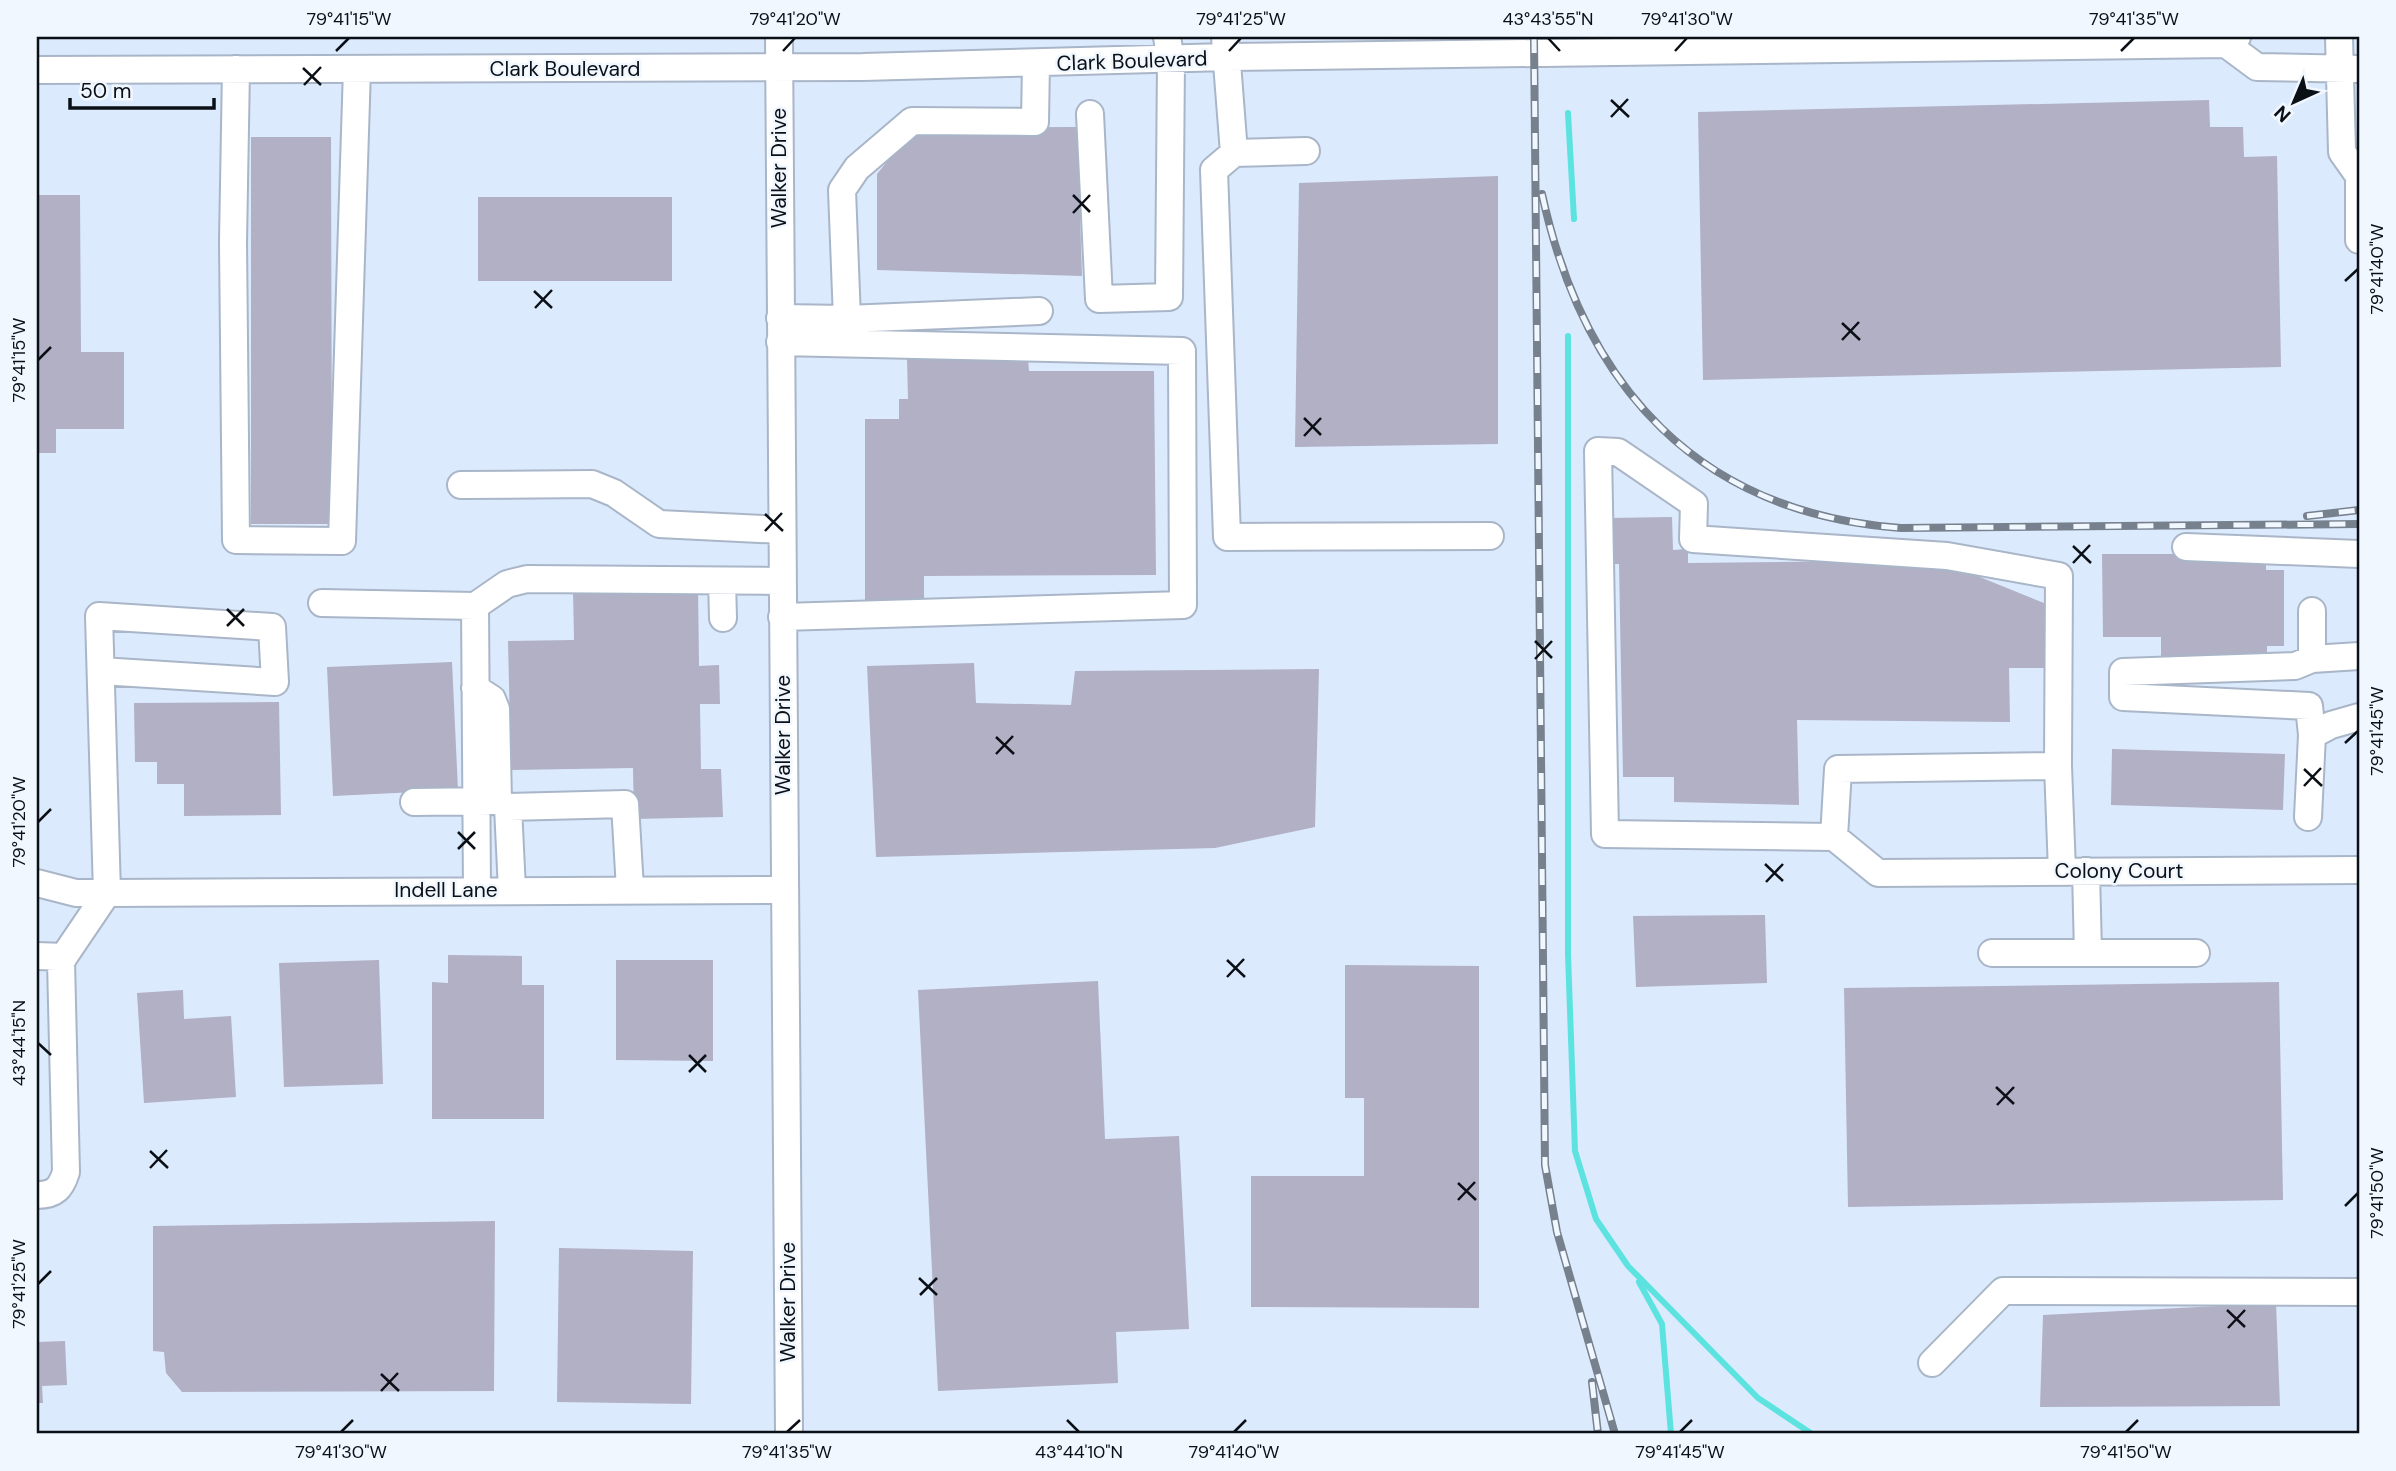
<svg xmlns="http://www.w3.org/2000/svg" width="2396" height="1471" font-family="'DM Sans',sans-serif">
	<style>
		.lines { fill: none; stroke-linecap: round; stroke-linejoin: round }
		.stream { stroke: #5ce3e0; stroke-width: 6 }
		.building { fill: #b1b0c5 }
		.minor-casing { stroke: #a9b6c8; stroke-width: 30 }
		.minor { stroke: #fff; stroke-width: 26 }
		.rail-casing { stroke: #77818e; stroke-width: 8 }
		.rail { stroke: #f1f7fe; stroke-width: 5; stroke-dasharray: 16; stroke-linecap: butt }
		.ticks { fill: none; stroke: #0b0f16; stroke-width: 2.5 }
		.labels { text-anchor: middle; stroke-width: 5; stroke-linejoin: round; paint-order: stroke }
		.street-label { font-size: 21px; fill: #0b0f16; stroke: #f1f7fe }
		.neatline { fill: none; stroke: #0b0f16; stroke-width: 2.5 }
		.ticks-label { font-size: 18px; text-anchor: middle; fill: #0b0f16 }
	</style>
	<rect width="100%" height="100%" fill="#dceafd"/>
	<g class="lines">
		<path class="stream" d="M1568 113 1574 219
			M1568 336V954L1575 1151 1596 1219 1628 1266 1758 1398 1812 1434
			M1639 1282 1662 1324 1671 1434"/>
	</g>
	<path class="building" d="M2209 100 2210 127H2243L2244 157 2277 156 2281 367 1703 380 1698 112Z
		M1077 127 1082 276 877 270V174L914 128Z
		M251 137H331L332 524H251Z
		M1498 176V444L1295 447 1299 183Z
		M37 195H80L81 352H124V429H56V453H37Z
		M478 197H672V281H478Z
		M907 358 1028 359 1029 371H1154L1156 575 924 576V600H865V419H899V399H908Z
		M1672 517 1673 550 1688 549V563L1938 560 2044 603 2045 668H2009L2010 722 1797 720 1799 805 1674 802V777H1623L1619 564H1609L1608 518Z
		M2102 554H2266V570H2284V646H2267V661L2161 662V637H2103Z
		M698 586 699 666 719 665 720 704H700L701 769H721L723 817 634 819 633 768 511 770 508 641 574 640 573 589Z
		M452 662 458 790 333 796 327 667Z
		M974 663 976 703 1071 705 1075 671 1319 669 1315 827 1215 848 876 857 867 666Z
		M279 702 281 815 184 816V784H157V762H135L134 703Z
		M2112 749 2285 754 2283 810 2111 805Z
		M1765 915 1767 983 1636 987 1633 916Z
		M448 955 522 956V985H544V1119H432V982L448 983Z
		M379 960 383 1084 284 1087 279 963Z
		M616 960H713V1061L616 1060Z
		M1345 965 1479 966V1308L1251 1307V1176H1364V1098H1345Z
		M1098 981 1105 1139 1179 1136 1189 1329 1116 1332 1118 1383 938 1391 918 990Z
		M2279 982 2283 1200 1848 1207 1844 988Z
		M183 990 184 1019 231 1016 236 1097 144 1103 137 993Z
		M495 1221 494 1391 182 1392 166 1373 164 1352 153 1351V1226Z
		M559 1248 693 1251 691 1404 557 1402Z
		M2276 1303 2280 1406 2040 1407 2043 1315Z
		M65 1341 67 1385 42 1386 43 1403H37V1342Z"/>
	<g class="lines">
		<defs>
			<path id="minor" d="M779 37 789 1434
				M1225 37 1234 153 1306 151
				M2339 37 2342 152 2359 176V240
				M2226 44 2257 67 2359 69
				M1036 63 1035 122 912 121 857 168 842 190 847 319 1039 311
				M236 69 233 242 236 540 342 541 357 69
				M37 70 863 67 1227 57 2226 44 2237 37
				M1090 114 1099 299 1169 297 1171 61 1167 37
				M1234 153 1214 170 1227 537 1490 536
				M780 318 847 319
				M780 342 1182 351 1183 605 782 617
				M461 485 592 484 614 493 659 524 782 530
				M2186 547 2359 554
				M722 581 723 618
				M322 603 475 606 477 890
				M475 606 507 584 527 579 782 581
				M2312 611V659
				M475 688 492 699 496 709 498 801
				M2312 735 2309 706 2123 697V672L2295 666 2312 659 2359 656
				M2058 766 2062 871
				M414 802 494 801
				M2308 817 2312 735 2331 725 2359 717
				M1834 837 1605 834 1598 451 1618 452 1694 504 1693 539 1947 556 2059 576 2058 766 1838 769 1834 837 1878 873 2359 870
				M2086 871 2088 953
				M37 883 76 893H107L99 616 272 627 275 682 101 671
				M512 890 508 807 625 804 630 889
				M1992 953H2196
				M37 956 64 957
				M37 1195C55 1195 61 1188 66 1172L61 961 107 893 784 890
				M1932 1363 2003 1291 2359 1292"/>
		</defs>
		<use href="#minor" class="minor-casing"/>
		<use href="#minor" class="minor"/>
		<defs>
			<path id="rail" d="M1534 37 1545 1165 1557 1232 1615 1434
				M1542 194C1584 387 1698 513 1901 528L2359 524
				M2307 516 2359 510
				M1592 1382 1598 1434"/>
		</defs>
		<use href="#rail" class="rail-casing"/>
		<use href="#rail" class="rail"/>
	</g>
	<path class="ticks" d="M1548 38 1560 51M336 51 349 38M783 51 795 38M1229 51 1241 38M1675 51 1687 38M2121 51 2134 38M303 68 321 85M304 85 321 67M1611 100 1629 117M1611 117 1628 99M1073 195 1090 212M1073 213 1090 195M2345 281 2358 269M534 291 552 308M535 308 552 290M1842 323 1860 340M1842 340 1859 322M38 360 51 347M1304 418 1321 435M1304 436 1321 418M765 514 783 531M765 531 782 513M2073 546 2091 563M2073 563 2090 545M227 609 244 626M227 626 244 609M1535 641 1552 658M1535 659 1552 641M996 737 1014 754M2345 743 2358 731M996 754 1013 736M2304 769 2322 786M2304 786 2321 768M38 822 51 809M458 832 475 849M458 849 475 832M1765 864 1783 881M1766 882 1783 864M1227 960 1245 977M1227 977 1244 959M38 1043 51 1055M689 1055 706 1072M689 1072 706 1055M1996 1087 2014 1104M1997 1105 2014 1087M150 1151 168 1168M150 1168 167 1150M1458 1183 1476 1200M1458 1200 1475 1182M2345 1206 2358 1193M919 1278 937 1295M38 1284 51 1271M920 1295 937 1278M2227 1310 2245 1327M2228 1328 2245 1310M381 1374 399 1391M381 1391 398 1373M1067 1420 1079 1432M341 1432 353 1420M787 1432 800 1420M1234 1432 1246 1420M1680 1432 1692 1420M2126 1432 2138 1420"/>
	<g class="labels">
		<g class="street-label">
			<text transform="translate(1132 61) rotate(-2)" y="7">Clark Boulevard</text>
			<text x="565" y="76">Clark Boulevard</text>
			<text transform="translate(779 168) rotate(-90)" y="7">Walker Drive</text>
			<text transform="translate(783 735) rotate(-90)" y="7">Walker Drive</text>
			<text x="2119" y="878">Colony Court</text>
			<text x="446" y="897">Indell Lane</text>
			<text transform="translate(788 1302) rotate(-90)" y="7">Walker Drive</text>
		</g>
	</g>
	<rect width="2396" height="1471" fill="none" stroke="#f1f7fe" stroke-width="77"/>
	<g transform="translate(2294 102) rotate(224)" stroke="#f1f7fe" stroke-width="5" paint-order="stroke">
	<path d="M0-5L12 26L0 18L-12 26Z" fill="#0b0f16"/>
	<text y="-10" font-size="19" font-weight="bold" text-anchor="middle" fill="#0b0f16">N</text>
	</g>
	<path d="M70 98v10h144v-10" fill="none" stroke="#0b0f16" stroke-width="3.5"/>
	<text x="80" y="98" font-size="21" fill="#0b0f16" stroke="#f1f7fe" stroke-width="5" paint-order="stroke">50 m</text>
	<rect x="38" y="38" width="2320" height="1394" class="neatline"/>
	<g class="ticks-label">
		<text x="349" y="25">79°41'15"W</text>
		<text x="795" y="25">79°41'20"W</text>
		<text x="1241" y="25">79°41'25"W</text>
		<text x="1548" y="25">43°43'55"N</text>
		<text x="1687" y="25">79°41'30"W</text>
		<text x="2134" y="25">79°41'35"W</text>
		<text transform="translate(2377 269) rotate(-90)" y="6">79°41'40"W</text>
		<text transform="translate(19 360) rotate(-90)" y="6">79°41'15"W</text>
		<text transform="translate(2377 731) rotate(-90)" y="6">79°41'45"W</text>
		<text transform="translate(19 822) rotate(-90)" y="6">79°41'20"W</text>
		<text transform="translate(19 1043) rotate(-90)" y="6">43°44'15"N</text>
		<text transform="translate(2377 1193) rotate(-90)" y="6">79°41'50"W</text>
		<text transform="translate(19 1284) rotate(-90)" y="6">79°41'25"W</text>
		<text x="341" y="1458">79°41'30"W</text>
		<text x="787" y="1458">79°41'35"W</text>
		<text x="1079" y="1458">43°44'10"N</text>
		<text x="1234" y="1458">79°41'40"W</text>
		<text x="1680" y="1458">79°41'45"W</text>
		<text x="2126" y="1458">79°41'50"W</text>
	</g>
</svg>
